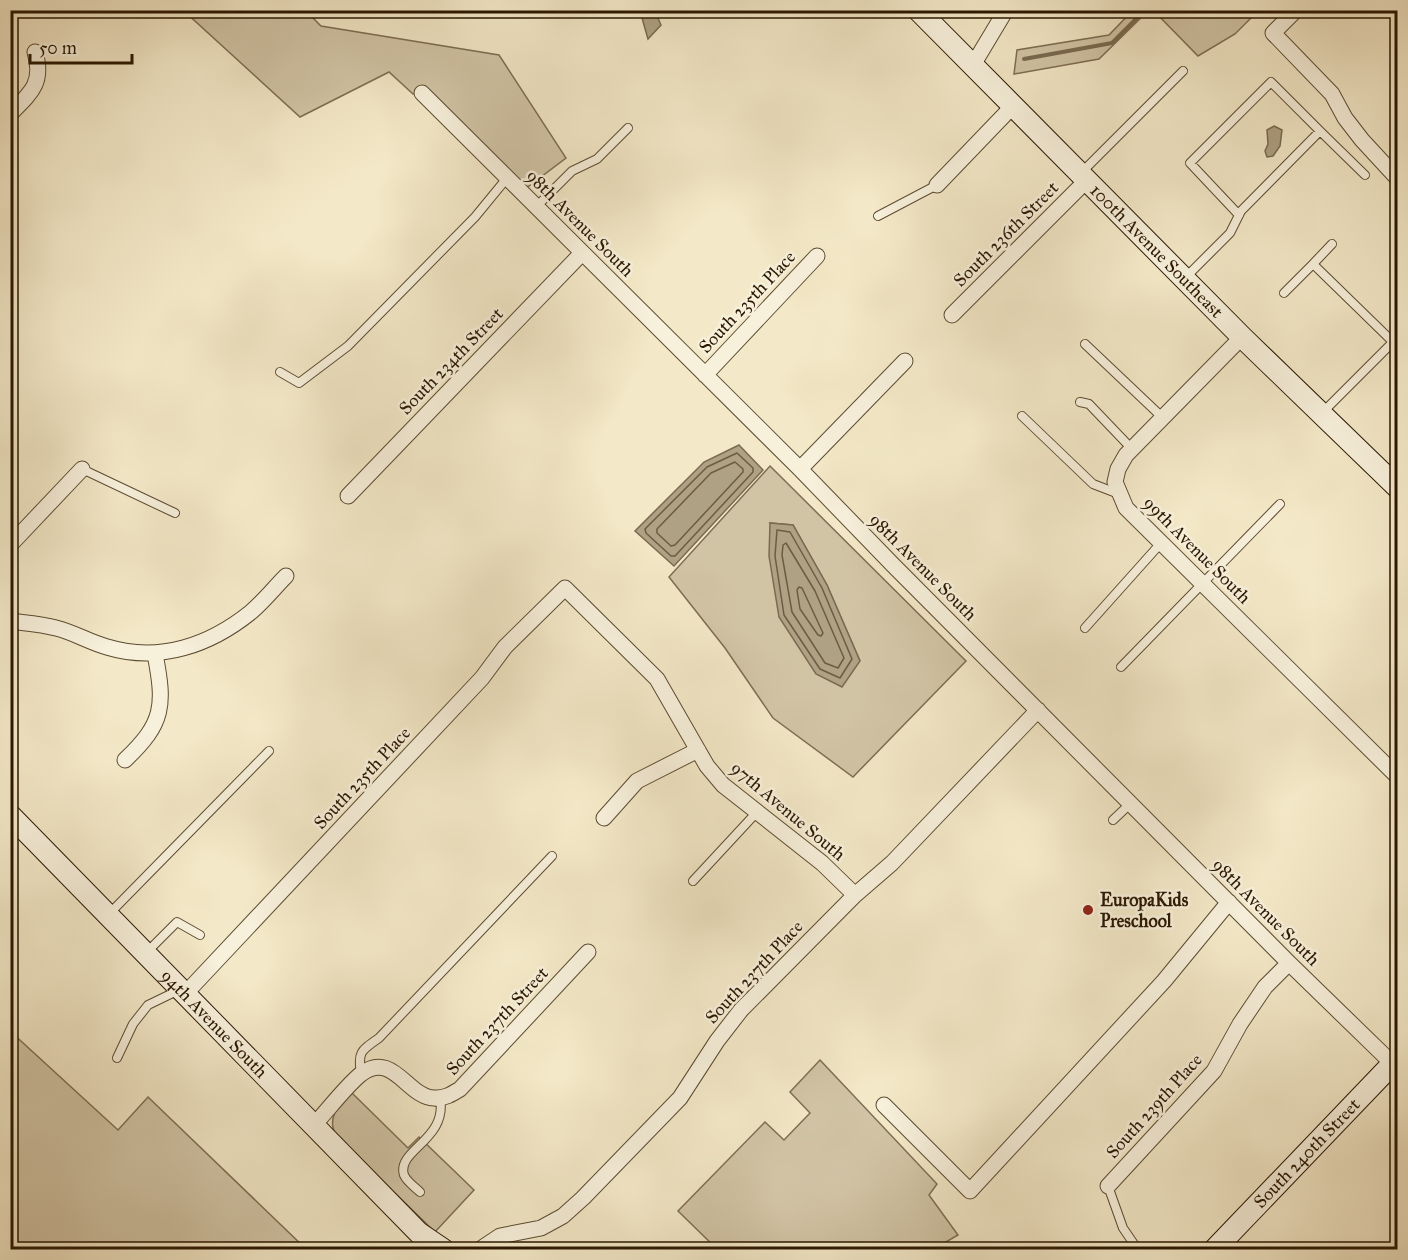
<svg xmlns="http://www.w3.org/2000/svg" width="1408" height="1260" font-family="'IM FELL Great Primer',serif">
	<style>
		.green { fill: #d1c4a5; stroke: #7e6e53; stroke-width: 1.5; fill-rule: evenodd }
		.water { fill: #afa184; stroke: #7a6a50; stroke-width: 1.5 }
		.lines { fill: none; stroke-linecap: round; stroke-linejoin: round }
		.shore { stroke: #6c5c42; stroke-width: 1.5 }
		.stream { stroke: #7a6a50; stroke-width: 4 }
		.lane-casing { stroke: #5c4b32; stroke-width: 10 }
		.street-casing { stroke: #5c4b32; stroke-width: 17 }
		.secondary-casing { stroke: #2a1701; stroke-width: 23 }
		.lane { stroke: #f7f0db; stroke-width: 8 }
		.street { stroke: #f7f0db; stroke-width: 15 }
		.secondary { stroke: #f7f0db; stroke-width: 21 }
		.poi-dot { fill: #8f2418; stroke: #f7f0db; stroke-width: 2 }
		.labels { text-anchor: middle; stroke-width: 5; stroke-linejoin: round; paint-order: stroke }
		.street-label { font-size: 18px; fill: #2a1701; stroke: #f7f0db }
		.poi-label { font-size: 18px; font-weight: bold; fill: #2a1701; stroke: #f7f0db; text-anchor: start }
	</style>
	<rect width="100%" height="100%" fill="#f3e8c7"/>
	<filter id="stains"><feTurbulence type="fractalNoise" baseFrequency=".00333" numOctaves="4"/><feColorMatrix values="0 0 0 0 .2 0 0 0 0 .09 0 0 0 0 .02 0 0 0 .5 -.17"/></filter>
	<radialGradient id="worn" r=".72"><stop offset=".6" stop-color="#630" stop-opacity="0"/><stop offset="1" stop-color="#630" stop-opacity=".3"/></radialGradient>
	<path class="green" d="M1133 10 1148 11 1099 59 1014 74 1017 50 1109 35Z
		M184 11H306L321 26 499 55 566 158 521 192 422 93 413 94 389 72 300 117Z
		M1154 11H1258L1235 34 1198 56Z
		M770 466 966 661 853 777 773 718 725 648 669 577ZM770 523 793 525 827 585 860 661Z
		M10 1031 118 1130 148 1097 306 1249H11Z
		M820 1060 937 1184 929 1195 958 1235 934 1249H717L678 1211 765 1122 784 1140 810 1113 790 1092Z
		M352 1093 408 1148 419 1137 474 1190 435 1232 336 1136C326 1116 339 1106 352 1093Z"/>
	<path class="water" d="M640 11H655L661 25 648 39Z
		M1274 126 1282 130 1280 146 1273 156 1267 157 1265 151 1268 144 1267 130Z
		M739 445 763 470 674 566 635 531 704 462Z
		M770 523 793 525 827 585 860 661 842 687 816 674 779 617 769 556Z"/>
	<g class="lines">
		<path class="shore" d="M737 453 753 468V472L675 556H671L646 533 645 529 707 467Z
			M735 462 743 469V472L675 545 671 546 657 533V529L711 473Z
			M777 530 790 532 822 588 852 659 840 678 820 669 784 615 775 556Z
			M786 543 815 591 844 658 838 668 825 663 792 612 782 555 783 545Z
			M799 587 802 588 823 633 821 636 818 635 800 609 797 590Z"/>
		<path class="stream" d="M1024 59 1112 43 1145 10"/>
		<defs>
			<path id="lane" d="M1320 131 1365 175
				M1081 173 1183 71
				M536 207 572 171 597 159 628 128
				M878 216 937 185
				M1185 278 1230 233 1241 211 1320 131 1271 82 1190 163 1239 215
				M1284 293 1313 264
				M1085 344 1162 417
				M280 372 299 383 348 346 475 217 507 178
				M1080 402 1089 404 1132 449
				M1322 413 1393 342 1313 264 1332 244
				M1022 416 1093 484 1119 494
				M82 469 175 513
				M1085 628 1161 543
				M1121 667 1280 504
				M1113 820 1131 803
				M693 881 757 812
				M109 914 269 751
				M147 952 177 922 200 935
				M117 1058 133 1024 148 1005 179 990
				M361 1074C358 1052 360 1051 379 1038L552 856
				M1108 1186 1123 1228 1138 1250
				M420 1192C415 1187 407 1182 404 1175 396 1150 448 1140 440 1098"/>
			<path id="street" d="M1296 10 1273 33 1332 94 1345 118 1362 140 1398 179
				M973 65 1006 10
				M422 93 800 469 893 565 1289 963 1398 1069
				M10 114C31 93 44 83 35 52
				M937 185 1013 106
				M952 315 1086 181
				M1242 337 1126 455 1118 469 1115 482 1126 508 1398 777
				M705 375 817 256
				M800 469 905 361
				M348 496 582 253
				M10 545 82 469
				M10 621C25 623 41 624 56 628 73 632 89 642 107 647 160 663 210 645 251 612 264 601 275 587 286 576
				M125 760C164 723 165 706 155 654
				M604 818 637 781 698 750
				M185 994 482 678 505 647 565 588 657 679 707 766 723 785 822 863 855 895
				M884 1105 970 1191 1164 981 1229 902
				M314 1125C328 1110 346 1086 361 1074 393 1050 407 1097 434 1098 444 1099 452 1094 460 1089L588 952
				M1108 1186 1214 1071 1240 1024 1265 987 1289 963
				M479 1250 500 1236 541 1228 563 1216 583 1198 680 1098 717 1041 741 1010 855 895 892 863 1038 710"/>
			<g id="secondary">
				<path id="s1" d="M918 10 1242 337 1398 488"/>
				<path id="s2" d="M10 815 419 1233 444 1250"/>
				<path id="s3" d="M1214 1250 1398 1058"/>
			</g>
		</defs>
		<use href="#lane" class="lane-casing"/>
		<use href="#street" class="street-casing"/>
		<use href="#secondary" class="secondary-casing"/>
		<use href="#lane" class="lane"/>
		<use href="#street" class="street"/>
		<use href="#secondary" class="secondary"/>
	</g>
	<circle class="poi-dot" cx="1088" cy="910" r="6"/>
	<g class="labels">
		<g class="street-label">
			<text transform="translate(580 223) rotate(45)" y="6">98th Avenue South</text>
			<text transform="translate(1006 234) rotate(-45)" y="6">South 236th Street</text>
			<text dy="6" stroke="none"><textPath href="#s1" startOffset="339">100th Avenue Southeast</textPath></text>
			<text transform="translate(747 302) rotate(-47)" y="6">South 235th Place</text>
			<text transform="translate(451 361) rotate(-46)" y="6">South 234th Street</text>
			<text transform="translate(1197 550) rotate(45)" y="6">99th Avenue South</text>
			<text transform="translate(923 567) rotate(45)" y="6">98th Avenue South</text>
			<text transform="translate(362 778) rotate(-47)" y="6">South 235th Place</text>
			<text transform="translate(788 811) rotate(40)" y="6">97th Avenue South</text>
			<text transform="translate(1266 912) rotate(45)" y="6">98th Avenue South</text>
			<text transform="translate(754 972) rotate(-47)" y="6">South 237th Place</text>
			<text transform="translate(497 1021) rotate(-47)" y="6">South 237th Street</text>
			<text dy="6" stroke="none"><textPath href="#s2" startOffset="292">94th Avenue South</textPath></text>
			<text transform="translate(1154 1106) rotate(-48)" y="6">South 239th Place</text>
			<text dy="6" stroke="none"><textPath href="#s3" startOffset="134">South 240th Street</textPath></text>
		</g>
		<g class="poi-label">
			<text x="1100" y="906">EuropaKids<tspan x="1100" dy="21">Preschool</tspan></text>
		</g>
	</g>
	<rect width="1408" height="1260" fill="none" stroke="#f3e8c7" stroke-width="36"/>
	<rect x="12" y="12" width="1384" height="1236" fill="none" stroke="#2a1701" stroke-width="3"/>
	<rect x="18" y="18" width="1372" height="1224" fill="none" stroke="#2a1701" stroke-width="1.5"/>
	<path d="M30 54v9h102v-9" fill="none" stroke="#2a1701" stroke-width="3"/>
	<text x="39" y="54" font-size="18" fill="#2a1701" stroke="#f7f0db" stroke-width="4.5" paint-order="stroke">50 m</text>
	<rect width="100%" height="100%" filter="url(#stains)"/>
	<rect width="100%" height="100%" fill="url(#worn)"/>
</svg>
